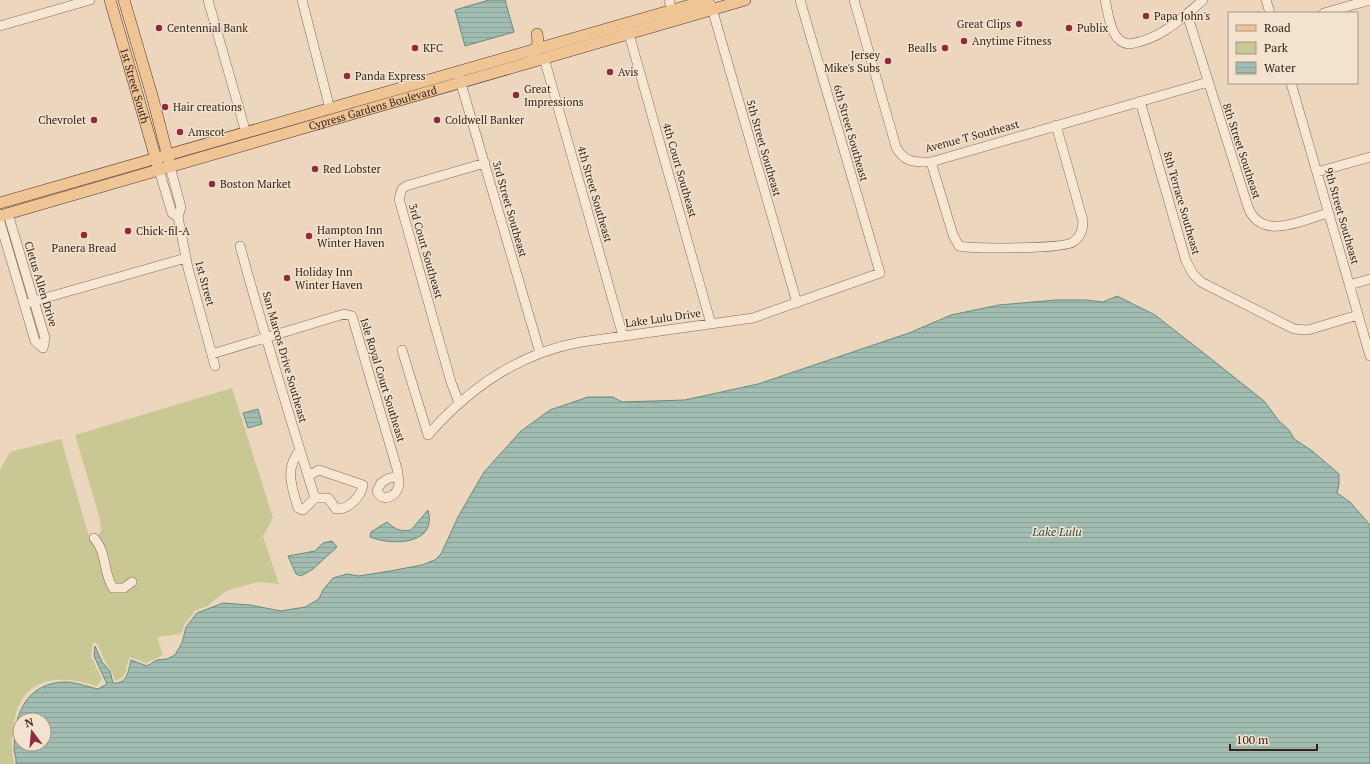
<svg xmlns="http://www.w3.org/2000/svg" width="1370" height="764" font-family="'PT Serif',serif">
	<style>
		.green { fill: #c9c793 }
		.water { fill: url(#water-rules); stroke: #698a7d; fill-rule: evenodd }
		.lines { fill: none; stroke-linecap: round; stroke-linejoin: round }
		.minor-casing { stroke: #836858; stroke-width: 10 }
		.major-casing { stroke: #51372c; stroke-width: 12 }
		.minor { stroke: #f7e6d1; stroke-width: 9 }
		.major { stroke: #efc596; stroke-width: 11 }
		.poi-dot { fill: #902a3b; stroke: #f3e2cd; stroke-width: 1.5 }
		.labels { text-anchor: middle; stroke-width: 3; stroke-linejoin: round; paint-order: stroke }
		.poi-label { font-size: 11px; fill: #33231c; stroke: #f3e2cd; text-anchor: start }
		.street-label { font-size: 11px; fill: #33231c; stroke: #f3e2cd }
		.water-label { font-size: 12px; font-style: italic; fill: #2b524a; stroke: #f3e2cd }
	</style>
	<defs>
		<pattern id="water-rules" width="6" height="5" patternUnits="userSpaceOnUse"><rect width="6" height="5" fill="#a1bdb1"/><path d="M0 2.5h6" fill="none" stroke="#8ba298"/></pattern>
	</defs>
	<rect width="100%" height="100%" fill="#ecd7be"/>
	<path class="green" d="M232 388 273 518 263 536 279 584 258 582 226 591 207 606 195 611 184 625 181 634 157 637 163 655 146 663 130 657C124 669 130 675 115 681 113 672 109 668 105 661 101 655 101 649 96 643H93L91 656 102 679 97 686C88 684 77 680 67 680 32 678 16 697 13 731 12 737 11 743 12 749 12 755 14 758 14 764H0V470L10 452 61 439 90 540 97 547 113 592C123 595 131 590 136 581L132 577 128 582 115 586 97 538 101 531 100 519 75 435Z"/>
	<path class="water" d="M489 0H505L514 32 465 46 455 10Z
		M1117 296 1155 315 1210 358 1264 401 1279 421 1289 430 1294 439 1311 450 1339 474V484L1337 493 1350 502 1370 525V764H16C17 758 14 754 14 749 14 743 15 737 15 731 19 701 37 681 68 682 78 683 89 687 98 689L107 684 94 656 95 646 102 662 110 671 113 683C128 684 128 671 131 660L147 666 157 660 167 659 175 655 182 643 186 627 197 613 223 603 250 605 281 611 305 607 319 599 323 590 333 578 347 574 359 576 390 571 422 565 435 560 441 554 458 517 484 472 521 431 550 410 588 397H613L622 402 685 400 758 384 909 333 951 315 999 305 1056 300H1086L1103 302ZM20 720H44V744H20Z
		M258 409 262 424 248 428 243 413Z
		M428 510C438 545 392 546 370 537L371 532 387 522C395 529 400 532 411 530Z
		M332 541 337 547 313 569 301 576 296 574 288 556 315 551 323 543Z"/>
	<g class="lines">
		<defs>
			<path id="minor" d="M208 0 246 133
				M302 0 330 109
				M669 0 674 17
				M854 0 896 147C904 163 916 162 931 162L1208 82
				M1105 0C1109 15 1110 42 1129 44 1160 40 1181 19 1203 0
				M1266 0 1270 13
				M711 5 797 303
				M1324 13 1370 0
				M1187 14 1248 207C1261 242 1303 220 1328 213
				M0 26 90 0
				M627 27 711 324
				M544 58 623 336
				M459 77 540 353
				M1291 83 1370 356
				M1140 101 1186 261 1193 274 1201 282 1294 329 1308 330 1358 315
				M931 162 953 235 959 246C973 249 1064 249 1073 242 1081 237 1083 230 1083 221L1056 125
				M170 167 181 207 178 217 188 268 215 366
				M159 170 172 213 178 217
				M1317 172 1370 157
				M8 214 45 338 43 348
				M0 222 35 341 43 348
				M240 246C263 330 289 415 315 498H328L336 509C348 510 361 497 363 485L319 470 308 476
				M1349 285 1370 279
				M24 304 186 258
				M402 350 428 435
				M212 354 344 314 352 316 398 472V477L389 478 381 483 377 491C383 506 404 493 398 477
				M459 403 451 382 399 199 402 189 406 186 485 163
				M428 435C469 388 519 353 581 342L753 318 880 273 800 0
				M300 450C284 469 292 487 298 508L303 510 315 498
				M94 538C107 552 103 573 113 588H124L132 582"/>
			<g id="major">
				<path id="s1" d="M110 0 158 166"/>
				<path d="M124 0 153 99 169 161"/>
				<path d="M533 54C538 48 539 42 537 34"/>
				<path d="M0 203 708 0"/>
				<path id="s2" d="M0 216 745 0"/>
			</g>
		</defs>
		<use href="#minor" class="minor-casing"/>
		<use href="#major" class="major-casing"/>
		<use href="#minor" class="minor"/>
		<use href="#major" class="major"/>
	</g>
	<g class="poi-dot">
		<circle cx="1146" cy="16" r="4"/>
		<circle cx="1019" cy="24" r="4"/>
		<circle cx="159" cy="28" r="4"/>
		<circle cx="1069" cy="28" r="4"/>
		<circle cx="964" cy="41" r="4"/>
		<circle cx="415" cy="48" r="4"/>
		<circle cx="945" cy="48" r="4"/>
		<circle cx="888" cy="61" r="4"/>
		<circle cx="610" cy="72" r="4"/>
		<circle cx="347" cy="76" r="4"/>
		<circle cx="516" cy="95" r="4"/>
		<circle cx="165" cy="107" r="4"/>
		<circle cx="94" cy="120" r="4"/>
		<circle cx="437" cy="120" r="4"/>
		<circle cx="180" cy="132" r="4"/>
		<circle cx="315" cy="169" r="4"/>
		<circle cx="212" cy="184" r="4"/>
		<circle cx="128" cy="231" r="4"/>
		<circle cx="84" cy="235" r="4"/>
		<circle cx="309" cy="236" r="4"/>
		<circle cx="287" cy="278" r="4"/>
	</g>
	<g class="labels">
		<g class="poi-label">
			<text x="1154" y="20">Papa John's</text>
			<text x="1011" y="28" text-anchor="end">Great Clips</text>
			<text x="167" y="32">Centennial Bank</text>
			<text x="1077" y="32">Publix</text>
			<text x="972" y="45">Anytime Fitness</text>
			<text x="423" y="52">KFC</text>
			<text x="937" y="52" text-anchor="end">Bealls</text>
			<text x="880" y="59" text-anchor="end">Jersey<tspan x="880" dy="13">Mike's Subs</tspan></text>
			<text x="618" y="76">Avis</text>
			<text x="355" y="80">Panda Express</text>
			<text x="524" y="93">Great<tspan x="524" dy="13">Impressions</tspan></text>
			<text x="173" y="111">Hair creations</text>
			<text x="86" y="124" text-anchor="end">Chevrolet</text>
			<text x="445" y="124">Coldwell Banker</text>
			<text x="188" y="136">Amscot</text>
			<text x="323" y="173">Red Lobster</text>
			<text x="220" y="188">Boston Market</text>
			<text x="317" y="234">Hampton Inn<tspan x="317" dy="13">Winter Haven</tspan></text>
			<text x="136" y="235">Chick-fil-A</text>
			<text x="84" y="252" text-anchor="middle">Panera Bread</text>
			<text x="295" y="276">Holiday Inn<tspan x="295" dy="13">Winter Haven</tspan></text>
		</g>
		<g class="street-label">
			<text dy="4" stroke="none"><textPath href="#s1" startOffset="89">1st Street South</textPath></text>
			<text dy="4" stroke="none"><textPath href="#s2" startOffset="388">Cypress Gardens Boulevard</textPath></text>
			<text transform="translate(851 133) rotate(74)" y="4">6th Street Southeast</text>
			<text transform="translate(972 136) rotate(-15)" y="4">Avenue T Southeast</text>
			<text transform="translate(764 148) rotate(74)" y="4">5th Street Southeast</text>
			<text transform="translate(1242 151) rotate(72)" y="4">8th Street Southeast</text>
			<text transform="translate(680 170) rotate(74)" y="4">4th Court Southeast</text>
			<text transform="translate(595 194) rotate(74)" y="4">4th Street Southeast</text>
			<text transform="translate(1182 203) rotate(74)" y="4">8th Terrace Southeast</text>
			<text transform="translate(510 209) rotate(74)" y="4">3rd Street Southeast</text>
			<text transform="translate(1342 216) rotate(74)" y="4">9th Street Southeast</text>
			<text transform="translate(426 251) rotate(74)" y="4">3rd Court Southeast</text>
			<text transform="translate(205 283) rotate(75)" y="4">1st Street</text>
			<text transform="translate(41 284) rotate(73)" y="4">Cletus Allen Drive</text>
			<text transform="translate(663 318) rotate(-8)" y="4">Lake Lulu Drive</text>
			<text transform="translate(285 357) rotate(74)" y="4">San Marcos Drive Southeast</text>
			<text transform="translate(383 380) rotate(73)" y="4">Isle Royal Court Southeast</text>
		</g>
		<g class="water-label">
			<text x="1057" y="536">Lake Lulu</text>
		</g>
	</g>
	<rect x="1228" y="12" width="130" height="72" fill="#f3e2cd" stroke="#a69686"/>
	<rect x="1236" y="25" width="20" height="6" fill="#efc596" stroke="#a69686"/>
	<text x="1264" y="32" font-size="12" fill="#33231c">Road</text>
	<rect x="1236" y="42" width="20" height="12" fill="#c9c793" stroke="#a69686"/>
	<text x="1264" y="52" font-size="12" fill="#33231c">Park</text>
	<rect x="1236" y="62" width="20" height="12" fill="url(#water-rules)" stroke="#a69686"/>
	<text x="1264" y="72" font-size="12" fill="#33231c">Water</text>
	<g transform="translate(32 732) rotate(344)"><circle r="19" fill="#f3e2cd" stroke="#a69686"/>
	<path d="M0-3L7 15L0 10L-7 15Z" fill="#902a3b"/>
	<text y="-6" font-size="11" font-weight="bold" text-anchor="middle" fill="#33231c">N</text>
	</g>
	<path d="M1230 744v6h87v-6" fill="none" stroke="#33231c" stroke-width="2"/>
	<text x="1236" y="744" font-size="12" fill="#33231c" stroke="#f3e2cd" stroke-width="3" paint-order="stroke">100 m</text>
</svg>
